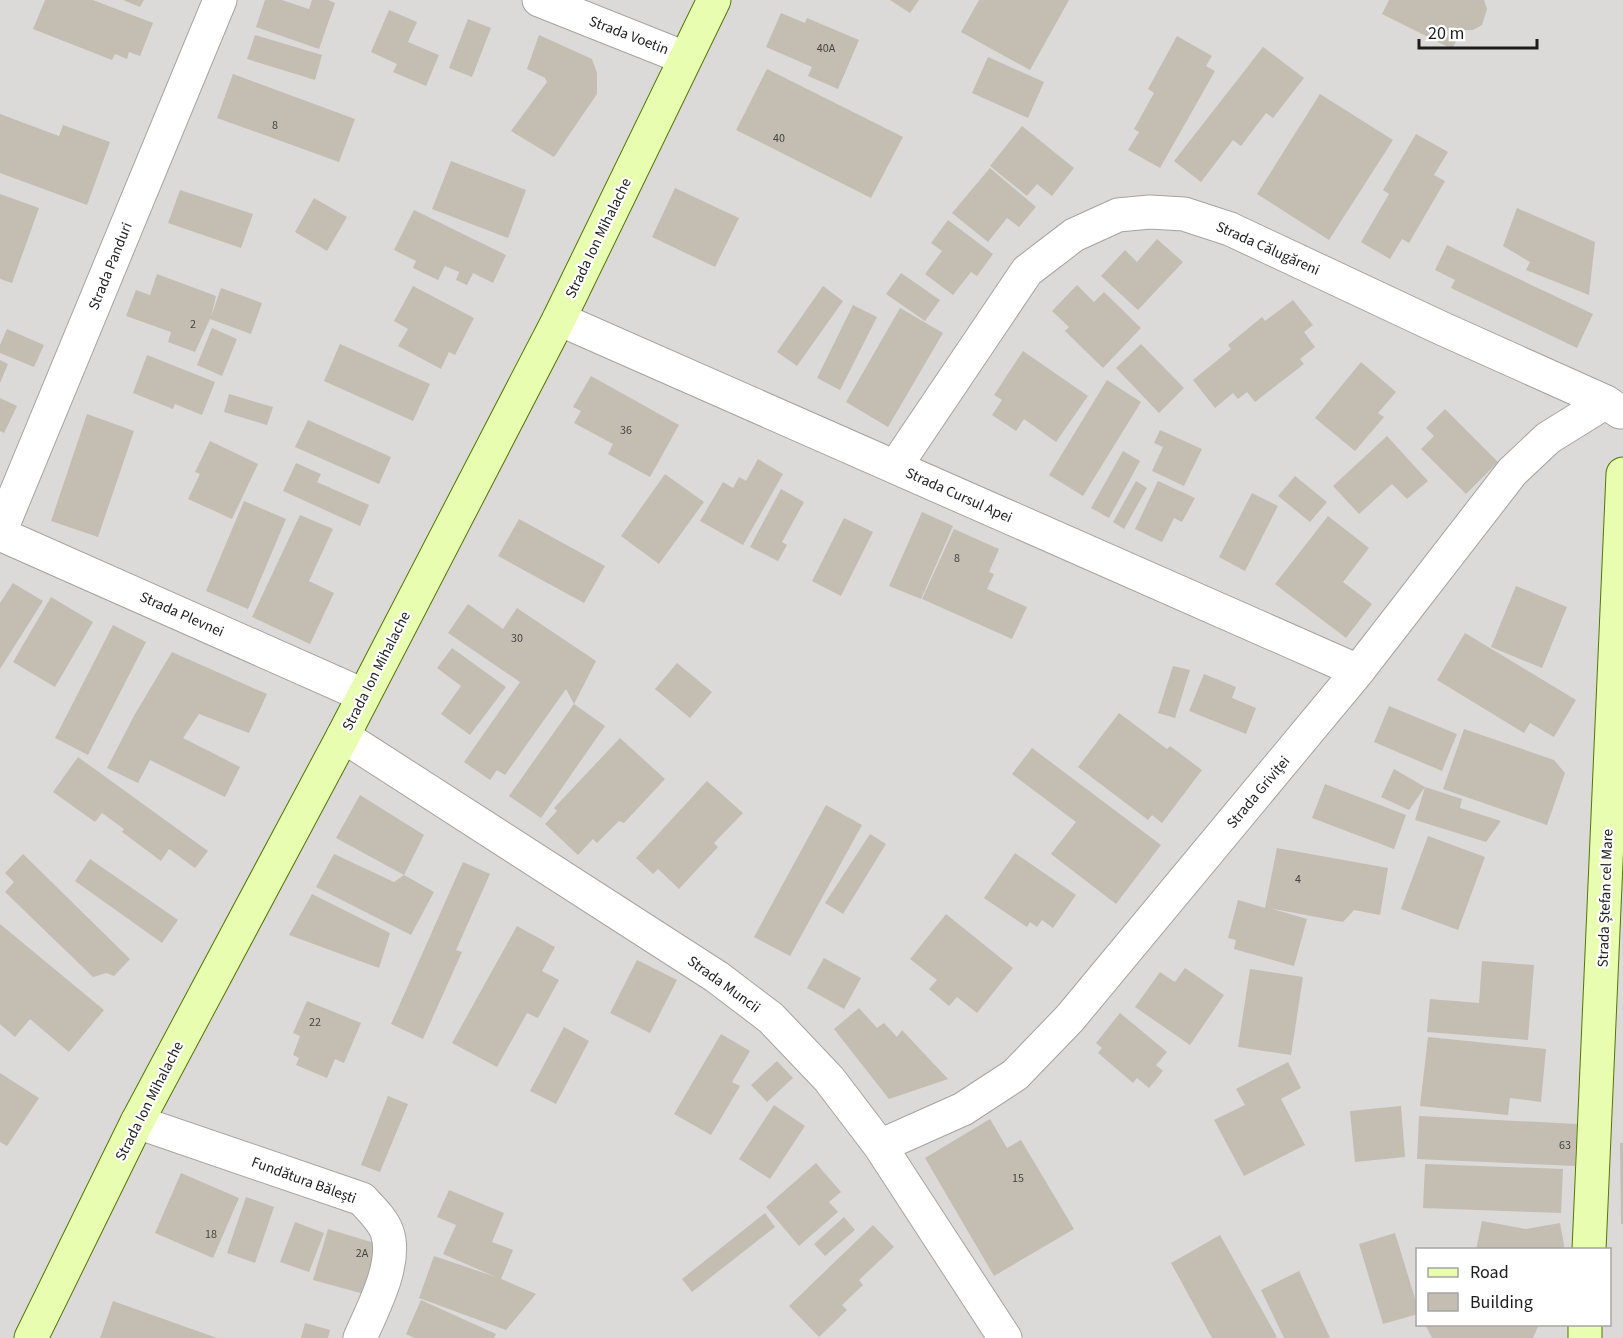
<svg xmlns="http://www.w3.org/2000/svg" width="1623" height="1338" font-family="'Source Sans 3',sans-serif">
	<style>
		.residential { fill: #dbdad9; fill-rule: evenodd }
		.building { fill: #c3bdb2 }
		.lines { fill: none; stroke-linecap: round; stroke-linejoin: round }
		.street-casing { stroke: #a4a4a4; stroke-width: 35 }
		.secondary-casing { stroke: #517700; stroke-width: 35 }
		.street { stroke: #fff; stroke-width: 33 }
		.secondary { stroke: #e9fdb1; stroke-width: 33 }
		.labels { text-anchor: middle; stroke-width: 4.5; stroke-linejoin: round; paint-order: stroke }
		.number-label { font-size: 12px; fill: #464542 }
		.street-label { font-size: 15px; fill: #1d1d1d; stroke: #fff }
	</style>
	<rect width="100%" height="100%" fill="#efede1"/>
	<path class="residential" d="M0 0H1623V1338H0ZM1418 1250H1610V1324H1418Z"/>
	<path class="building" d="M45 0H93L153 23 140 56 129 52 127 59 115 54 112 60 33 29Z
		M123 0H144L140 7Z
		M265 0H282L309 9 312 0H328L335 3 319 49 256 27Z
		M890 0H919L910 13Z
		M979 0H1069L1030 70 961 32Z
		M1389 0H1484L1487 9 1482 25 1473 30H1462L1452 49 1382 14Z
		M389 10 417 22 408 42 439 55 426 86 393 72 397 64 371 52Z
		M781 13 805 23 807 18 859 40 838 89 808 76 812 67 766 47Z
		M468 19 491 28 472 77 449 68Z
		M255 35 322 55 315 80 247 59Z
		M539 35 592 59 597 73V94L554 157 511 131 547 82 545 78 527 69Z
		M1177 36 1212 56 1206 66 1215 71 1160 168 1128 150 1139 132 1134 129 1154 93 1148 89Z
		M1263 47 1304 78 1273 118 1266 113 1241 146 1233 140 1201 182 1174 161Z
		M988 57 1044 82 1028 118 972 93Z
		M767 69 903 137 871 198 736 130Z
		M233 74 355 119 339 162 217 118Z
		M1320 94 1393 140 1329 240 1257 194Z
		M0 114 59 136 63 125 110 142 87 205 0 173Z
		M1022 126 1074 168 1052 196 1037 184 1027 196 990 166Z
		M1416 134 1448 152 1434 175 1445 181 1409 243 1402 239 1390 259 1361 242 1389 194 1383 190Z
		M451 161 526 190 508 238 432 209Z
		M990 168 1036 207 1019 227 1007 218 988 242 952 213Z
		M675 188 739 218 715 267 652 237Z
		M180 190 253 214 241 248 168 223Z
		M0 194 39 208 12 283 0 279Z
		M314 198 347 217 327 251 295 232Z
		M1517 208 1595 242 1589 295 1526 270 1530 262 1503 246Z
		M414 210 506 255 493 283 473 273 467 285 456 280 459 272 445 266 438 280 413 268 416 261 394 250Z
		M948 220 993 254 977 276 971 272 953 295 925 274 942 251 931 243Z
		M1157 239 1183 262 1138 310 1101 276 1125 250 1137 262Z
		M1447 245 1593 314 1577 348 1451 288 1455 280 1435 270Z
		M901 273 940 300 925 321 886 294Z
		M157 274 216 296 211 317 221 288 262 303 251 334 210 319 195 352 168 342 171 332 126 316 136 290 150 295Z
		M1077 285 1094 302 1104 292 1141 328 1103 368 1065 331 1069 327 1052 311Z
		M413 286 474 318 455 355 449 352 441 369 398 346 408 329 394 321Z
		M823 286 843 301 797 366 777 352Z
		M1293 300 1313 325 1304 332 1315 347 1300 359 1304 364 1255 402 1247 392 1238 399 1233 393 1215 408 1193 380 1231 349 1228 345 1262 317 1265 321Z
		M853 305 877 317 840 390 817 378Z
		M900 308 943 333 888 427 846 402Z
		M212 328 237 339 222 376 197 365Z
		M7 329 44 345 34 367 0 353V345Z
		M340 344 430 384 413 421 324 381Z
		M1141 344 1184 388 1159 413 1116 368Z
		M1023 351 1088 396 1056 442 1024 419 1016 431 992 415 1002 400 994 395Z
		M147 355 215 382 202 415 175 404 173 409 133 393Z
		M0 360 8 364 0 383Z
		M1361 362 1396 392 1378 413 1384 417 1355 451 1315 418Z
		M591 376 679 425 650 477 608 454 613 444 574 423 581 411 573 407Z
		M1107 380 1141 402 1083 496 1049 475Z
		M229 394 273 407 267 425 224 412Z
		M0 398 17 406 4 433 0 431Z
		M1445 409 1498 462 1466 494 1421 449 1434 436 1426 428Z
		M87 414 134 431 98 537 51 521Z
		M308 420 391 457 379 484 295 447Z
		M1160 430 1202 449 1184 486 1152 471 1163 447 1154 443Z
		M1387 436 1428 481 1407 499 1392 484 1359 514 1333 486Z
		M210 441 258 464 232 519 188 499 200 474 195 472Z
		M1123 451 1140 461 1109 518 1091 508Z
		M758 459 783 474 743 545 700 521 723 482 733 488 739 477 746 481Z
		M296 463 321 474 317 482 369 505 360 526 283 491Z
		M665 474 704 502 659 564 621 536Z
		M1295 476 1327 502 1310 522 1278 496Z
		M1136 481 1147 488 1124 529 1113 522Z
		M1158 481 1195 498 1182 522 1174 518 1162 542 1135 529Z
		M781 489 804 502 782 542 787 545 778 561 750 547Z
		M1252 493 1278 506 1245 571 1219 557Z
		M244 501 286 519 248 609 206 591Z
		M922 512 953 526 921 599 889 586Z
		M300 515 333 529 309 581 334 593 310 644 252 617Z
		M1328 516 1369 548 1343 582 1372 604 1346 638 1275 584Z
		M844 518 873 532 841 596 812 581Z
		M519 519 605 566 584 603 498 556Z
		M954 529 999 549 989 572 994 574 987 589 1027 607 1012 639 922 599Z
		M13 583 43 601 0 669V603Z
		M1516 586 1567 607 1542 668 1491 647Z
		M51 597 93 622 55 687 13 662Z
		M468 604 503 629 517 608 596 661 574 704 605 726 541 818 509 796 574 704 566 689 505 775 497 770 490 780 464 762 520 682 448 633Z
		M113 625 146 642 88 755 55 738Z
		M1465 633 1576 700 1554 737 1530 723 1524 733 1437 680Z
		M452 648 506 687 470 735 441 714 461 686 437 668Z
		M172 652 267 694 249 733 199 714 183 738 240 767 225 797 150 760 138 783 107 768 135 714Z
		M677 663 712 692 690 718 655 689Z
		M1173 666 1190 670 1175 718 1158 713Z
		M1204 674 1236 687 1232 698 1256 708 1246 734 1189 711Z
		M1389 706 1457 734 1442 771 1374 742Z
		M1119 713 1167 749 1170 746 1202 770 1162 823 1152 815 1148 820 1078 767Z
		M1464 729 1554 760 1565 773 1547 825 1443 789Z
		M620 738 665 779 624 823 619 821 597 843 593 839 578 855 545 824 557 811 554 808Z
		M1032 748 1161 845 1116 904 1051 854 1076 822 1012 774Z
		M78 757 208 851 195 868 169 849 161 861 122 832 124 829 102 813 95 822 53 792Z
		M1394 769 1425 787 1409 810 1381 797Z
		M707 781 743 813 714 843 718 847 679 889 658 869 653 874 636 858Z
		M1325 784 1406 815 1394 849 1312 818Z
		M1425 787 1462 799 1460 808 1501 821 1486 842 1415 820Z
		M360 795 424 835 404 875 336 838Z
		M826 805 862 825 790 956 754 937Z
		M870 834 886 844 843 914 825 903Z
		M1428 836 1485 857 1458 930 1401 909Z
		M1277 848 1388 868 1380 915 1354 910 1343 922 1269 908 1307 919 1294 966 1234 949 1236 940 1228 938 1238 900 1265 908Z
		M1015 853 1076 895 1053 928 1042 920 1037 927 1030 922 1027 927 984 898Z
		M23 854 130 959 114 976 106 973 93 977 5 892 14 882 5 873Z
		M334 854 394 882 404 875 434 892 411 935 316 887Z
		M90 859 178 920 162 943 75 881Z
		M463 862 490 874 456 950 462 952 423 1039 391 1024Z
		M312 894 390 933 379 968 289 935Z
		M946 914 1013 968 977 1013 957 997 949 1006 929 989 937 980 910 959Z
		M0 924 104 1010 69 1052 30 1019 15 1037 0 1024Z
		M517 926 555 947 542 971 559 980 538 1018 527 1013 497 1067 452 1043Z
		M824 958 861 978 844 1009 807 988Z
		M637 960 677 980 650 1033 610 1013Z
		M1482 961 1534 965 1528 1040 1427 1032 1430 999 1479 1003Z
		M1185 968 1224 995 1190 1045 1135 1007 1160 972 1175 982Z
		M1250 969 1303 977 1291 1055 1238 1047Z
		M307 1001 361 1023 344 1063 335 1059 327 1078 296 1065 299 1058 293 1055 300 1036 293 1033Z
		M859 1008 877 1028 884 1023 897 1037 902 1030 948 1079 889 1099 834 1029Z
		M1120 1013 1167 1052 1156 1065 1163 1071 1149 1088 1137 1078 1133 1083 1098 1053 1102 1048 1096 1043Z
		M564 1027 589 1041 556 1104 530 1091Z
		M721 1034 750 1051 732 1082 740 1086 711 1135 674 1114Z
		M1428 1037 1546 1049 1541 1102 1510 1098 1508 1115 1420 1106Z
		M777 1061 793 1078 767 1102 751 1085Z
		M1288 1062 1301 1088 1281 1099 1305 1145 1244 1176 1214 1120 1245 1105 1236 1089Z
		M0 1073 39 1098 7 1146 0 1142Z
		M388 1096 408 1104 380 1172 361 1165Z
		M774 1105 805 1126 770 1179 739 1159Z
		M1401 1106 1405 1157 1355 1162 1350 1111Z
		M1419 1116 1577 1124 1575 1166 1417 1159Z
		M990 1119 1007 1148 1021 1140 1074 1229 994 1276 925 1158Z
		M1620 1143H1623V1224H1621Z
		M816 1163 841 1192 829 1202 838 1212 799 1246 766 1207Z
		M1425 1164 1563 1169 1561 1213 1423 1208Z
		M181 1173 239 1198 213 1258 155 1233Z
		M449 1190 504 1213 492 1242 513 1250 501 1279 536 1294 506 1330 419 1298 434 1256 496 1277 443 1254 456 1225 437 1217Z
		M246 1197 274 1207 255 1263 227 1253Z
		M765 1213 775 1227 692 1292 682 1279Z
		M844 1217 855 1230 825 1256 814 1244Z
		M1482 1221 1526 1229 1560 1223 1565 1250H1476Z
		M295 1222 324 1233 309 1272 280 1262Z
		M873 1225 894 1247 859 1280 863 1285 842 1305 847 1310 819 1337 789 1306Z
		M328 1229 378 1244 364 1294 313 1280Z
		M1395 1233 1418 1308V1314L1383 1324 1359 1244Z
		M1220 1235 1277 1337 1274 1338H1212L1171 1263Z
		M1299 1271 1330 1338H1284L1261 1290Z
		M421 1300 496 1334 494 1338H415L406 1334Z
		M113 1301 217 1338H100Z
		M305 1323 330 1330 328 1338H301Z
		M1425 1324H1539L1533 1338H1432Z"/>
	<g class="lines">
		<defs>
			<path id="street" d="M539 0 685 58
				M559 319 1358 671
				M895 467 1027 271 1074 235 1118 215 1150 212 1184 214 1230 229 1441 328 1606 402 1620 412
				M0 532 220 0
				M0 534 363 695
				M343 736 717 977 771 1018 829 1079 880 1146 1005 1338
				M137 1122 362 1199C371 1209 383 1220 387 1232 398 1263 372 1310 360 1338
				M880 1146 963 1109 1015 1075 1070 1018 1358 671 1512 472 1548 438 1606 402"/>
			<path id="secondary" d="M1589 1250 1623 474
				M31 1338 137 1122 343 736 559 319 714 0
				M1585 1338V1324"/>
		</defs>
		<use href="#street" class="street-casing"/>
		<use href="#secondary" class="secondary-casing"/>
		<use href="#street" class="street"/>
		<use href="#secondary" class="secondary"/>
	</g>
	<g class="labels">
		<g class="number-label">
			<text x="826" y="52">40A</text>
			<text x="275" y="129">8</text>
			<text x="779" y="142">40</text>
			<text x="193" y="328">2</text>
			<text x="626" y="434">36</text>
			<text x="957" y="562">8</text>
			<text x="517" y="642">30</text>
			<text x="1298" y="883">4</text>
			<text x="315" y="1026">22</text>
			<text x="1565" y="1149">63</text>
			<text x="1018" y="1182">15</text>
			<text x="211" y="1238">18</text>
			<text x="362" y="1257">2A</text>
		</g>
		<g class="street-label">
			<text transform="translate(629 35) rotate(21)" y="5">Strada Voetin</text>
			<text transform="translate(598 238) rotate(-64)" y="5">Strada Ion Mihalache</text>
			<text transform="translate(1268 248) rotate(24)" y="5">Strada Călugăreni</text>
			<text transform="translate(110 266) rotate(-68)" y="5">Strada Panduri</text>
			<text transform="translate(959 495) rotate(24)" y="5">Strada Cursul Apei</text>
			<text transform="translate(182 614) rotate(24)" y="5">Strada Plevnei</text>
			<text transform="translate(376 671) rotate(-63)" y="5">Strada Ion Mihalache</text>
			<text transform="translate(1258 792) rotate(-50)" y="5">Strada Griviței</text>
			<text transform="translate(1605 898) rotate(-88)" y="5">Strada Ștefan cel Mare</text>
			<text transform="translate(724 984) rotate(36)" y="5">Strada Muncii</text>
			<text transform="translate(149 1101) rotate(-63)" y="5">Strada Ion Mihalache</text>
			<text transform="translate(304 1180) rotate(20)" y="5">Fundătura Bălești</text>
		</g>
	</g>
	<rect x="1416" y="1248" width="195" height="78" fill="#ffffff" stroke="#a5a5a5" stroke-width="1.5"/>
	<rect x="1428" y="1268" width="30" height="9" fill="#e9fdb1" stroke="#a5a5a5" stroke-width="1.5"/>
	<text x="1470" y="1278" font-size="18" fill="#1d1d1d">Road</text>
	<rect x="1428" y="1293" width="30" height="18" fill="#c3bdb2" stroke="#a5a5a5" stroke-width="1.5"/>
	<text x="1470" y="1308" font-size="18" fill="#1d1d1d">Building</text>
	<path d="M1419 39v9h118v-9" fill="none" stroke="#1d1d1d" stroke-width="3"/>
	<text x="1428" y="39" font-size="18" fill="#1d1d1d" stroke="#ffffff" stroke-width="4.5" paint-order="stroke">20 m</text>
</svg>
